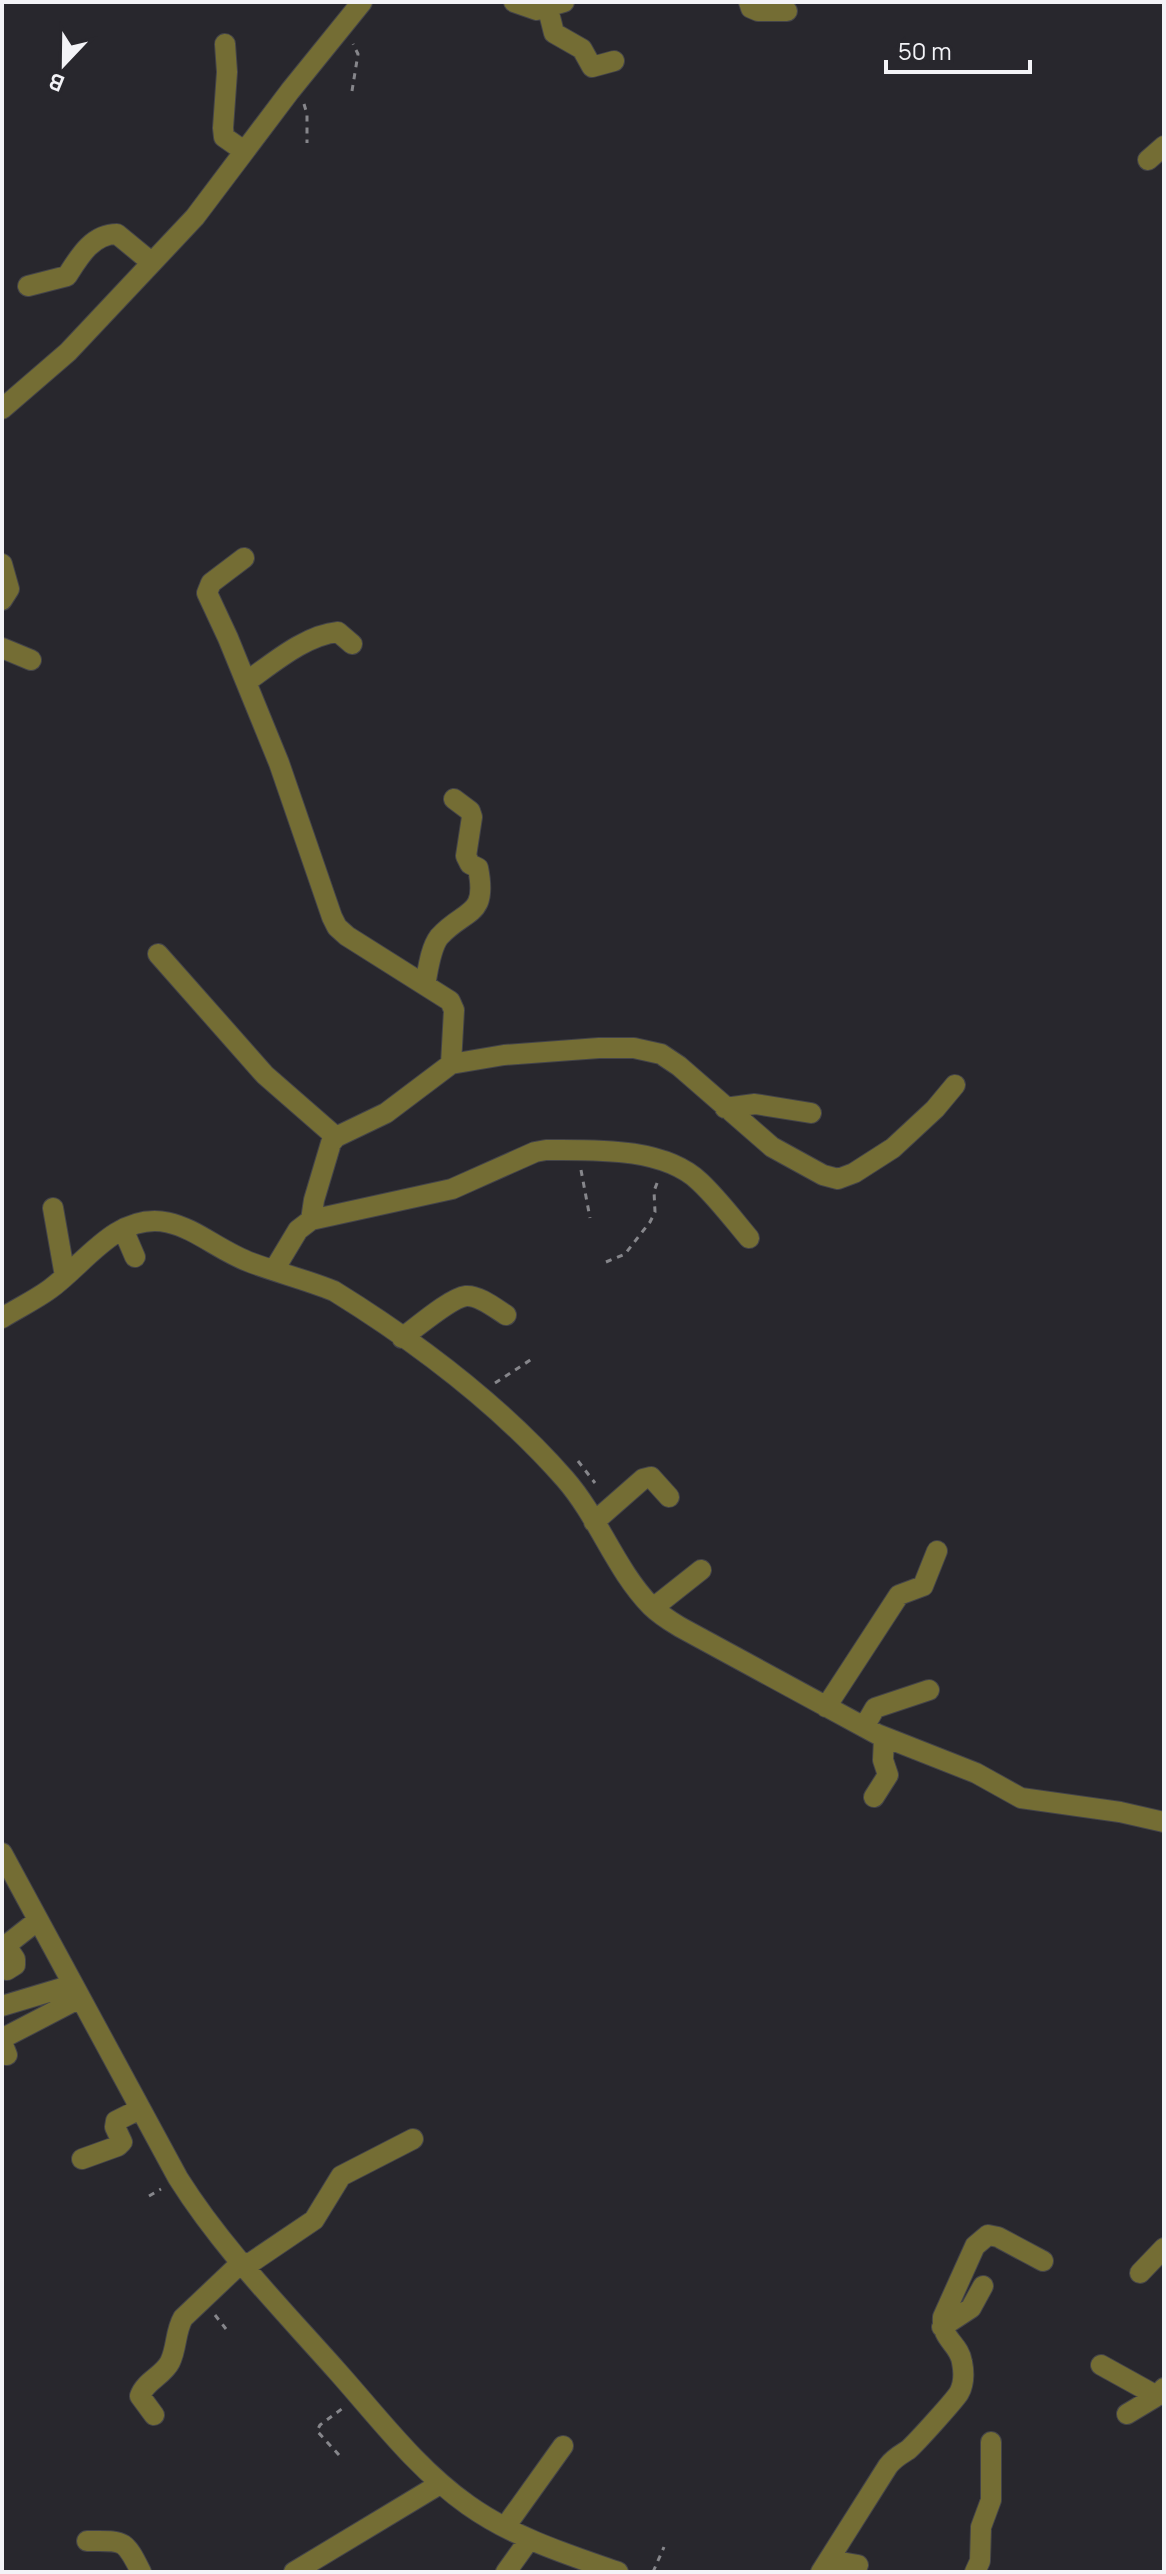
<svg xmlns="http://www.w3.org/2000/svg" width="1166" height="2574" font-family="Manrope,sans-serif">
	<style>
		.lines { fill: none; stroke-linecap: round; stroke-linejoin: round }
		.minor-casing { stroke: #444449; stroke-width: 22 }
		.path { stroke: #86868b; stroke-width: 3; stroke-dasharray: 6 6; stroke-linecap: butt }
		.minor { stroke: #746d34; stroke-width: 20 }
	</style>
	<rect width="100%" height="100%" fill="#28272d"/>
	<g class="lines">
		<defs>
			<path id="minor" d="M514 2 537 10 564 2
				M749 2 751 8 758 11H787
				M548 9 554 33 582 49 592 67 614 61
				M225 44 227 72 223 128 224 137 244 151
				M1148 160 1164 146
				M28 286 67 276C79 257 92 234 117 234L151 262
				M2 409 68 352 195 217 290 91 362 2
				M244 558 211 583 207 593 228 638 279 763 332 917 337 927 347 936 450 1001 454 1010 451 1064
				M2 564 9 589 2 600
				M2 648 31 660
				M246 682C272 664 305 635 338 632L352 644
				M158 954 265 1075 336 1137
				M425 985C428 971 430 949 439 937 465 908 488 918 478 868L470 864 466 856 472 817 470 811 454 799
				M725 1108 755 1104 811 1113
				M53 1208 65 1276
				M311 1220 314 1200 331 1143 336 1137 386 1113 451 1064 504 1055 599 1048H634L661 1054 679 1066 772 1147 823 1175 838 1179 854 1173 893 1148 935 1109 955 1085
				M123 1229 135 1257
				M274 1270 298 1230 311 1220 452 1189 535 1152 546 1150C594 1150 664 1147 700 1182 718 1199 733 1219 749 1238
				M2 1318C18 1308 35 1300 50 1289 73 1272 92 1248 116 1233 171 1199 204 1246 252 1263 279 1273 307 1280 334 1291 418 1343 500 1405 565 1479 599 1518 615 1569 651 1606 659 1614 670 1621 680 1627L877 1734 976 1773 1021 1798 1120 1812 1164 1822
				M402 1338C416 1328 450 1298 466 1296 479 1295 495 1308 506 1315
				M594 1522 643 1479 651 1477 669 1497
				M653 1608 701 1570
				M826 1707 899 1595 923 1586 937 1551
				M864 1727 875 1708 929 1690
				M874 1797 888 1775 883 1760 884 1738
				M2 1853 178 2178C222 2248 282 2309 337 2371 378 2417 417 2469 468 2505 513 2537 566 2554 618 2572
				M7 1970 15 1965V1959L7 1947 9 1943 37 1921
				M2 2006 72 1985
				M7 2055 2 2042 5 2037 80 1998
				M82 2159 118 2146 122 2142 115 2127 116 2121 140 2109
				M246 2266 314 2220 341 2176 413 2139
				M1140 2273 1164 2248
				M942 2327 971 2308 983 2286
				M1101 2365 1157 2396 1164 2388
				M1127 2414 1157 2396
				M154 2415 140 2396C145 2381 163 2376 170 2362 177 2348 175 2332 183 2318L242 2262
				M505 2527 563 2446
				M87 2541C124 2541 124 2538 141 2572
				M829 2560 858 2565
				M294 2572 440 2484
				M506 2572 529 2540
				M821 2572 888 2466C894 2458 900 2455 908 2450 916 2443 954 2401 959 2393 964 2384 964 2372 962 2362 959 2343 941 2340 943 2317L975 2246 988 2235 998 2237 1043 2261
				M975 2572 980 2561 981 2527 991 2500V2442"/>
		</defs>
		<use href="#minor" class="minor-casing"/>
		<path class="path" d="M352 91 358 54 353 44
			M304 104 307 114V143
			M581 1170 590 1218
			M606 1262 625 1254 650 1222 655 1212 654 1191 659 1178
			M495 1383 535 1357
			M578 1461 595 1483
			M149 2196 161 2189
			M215 2315 226 2329
			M339 2455 317 2431 320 2425 343 2408
			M653 2572 664 2547"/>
		<use href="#minor" class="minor"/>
	</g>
	<rect width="1166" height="2574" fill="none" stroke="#f3f3f7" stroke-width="8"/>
	<g transform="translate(64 64) rotate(202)" stroke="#28272d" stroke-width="6" paint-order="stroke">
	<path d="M0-6L14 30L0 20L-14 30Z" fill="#f3f3f7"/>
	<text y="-12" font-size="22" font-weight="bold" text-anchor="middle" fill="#f3f3f7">B</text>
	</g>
	<path d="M886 60v12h144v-12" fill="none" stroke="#f3f3f7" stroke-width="4"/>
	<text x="898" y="60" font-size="24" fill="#f3f3f7" stroke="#28272d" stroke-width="6" paint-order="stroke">50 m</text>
</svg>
